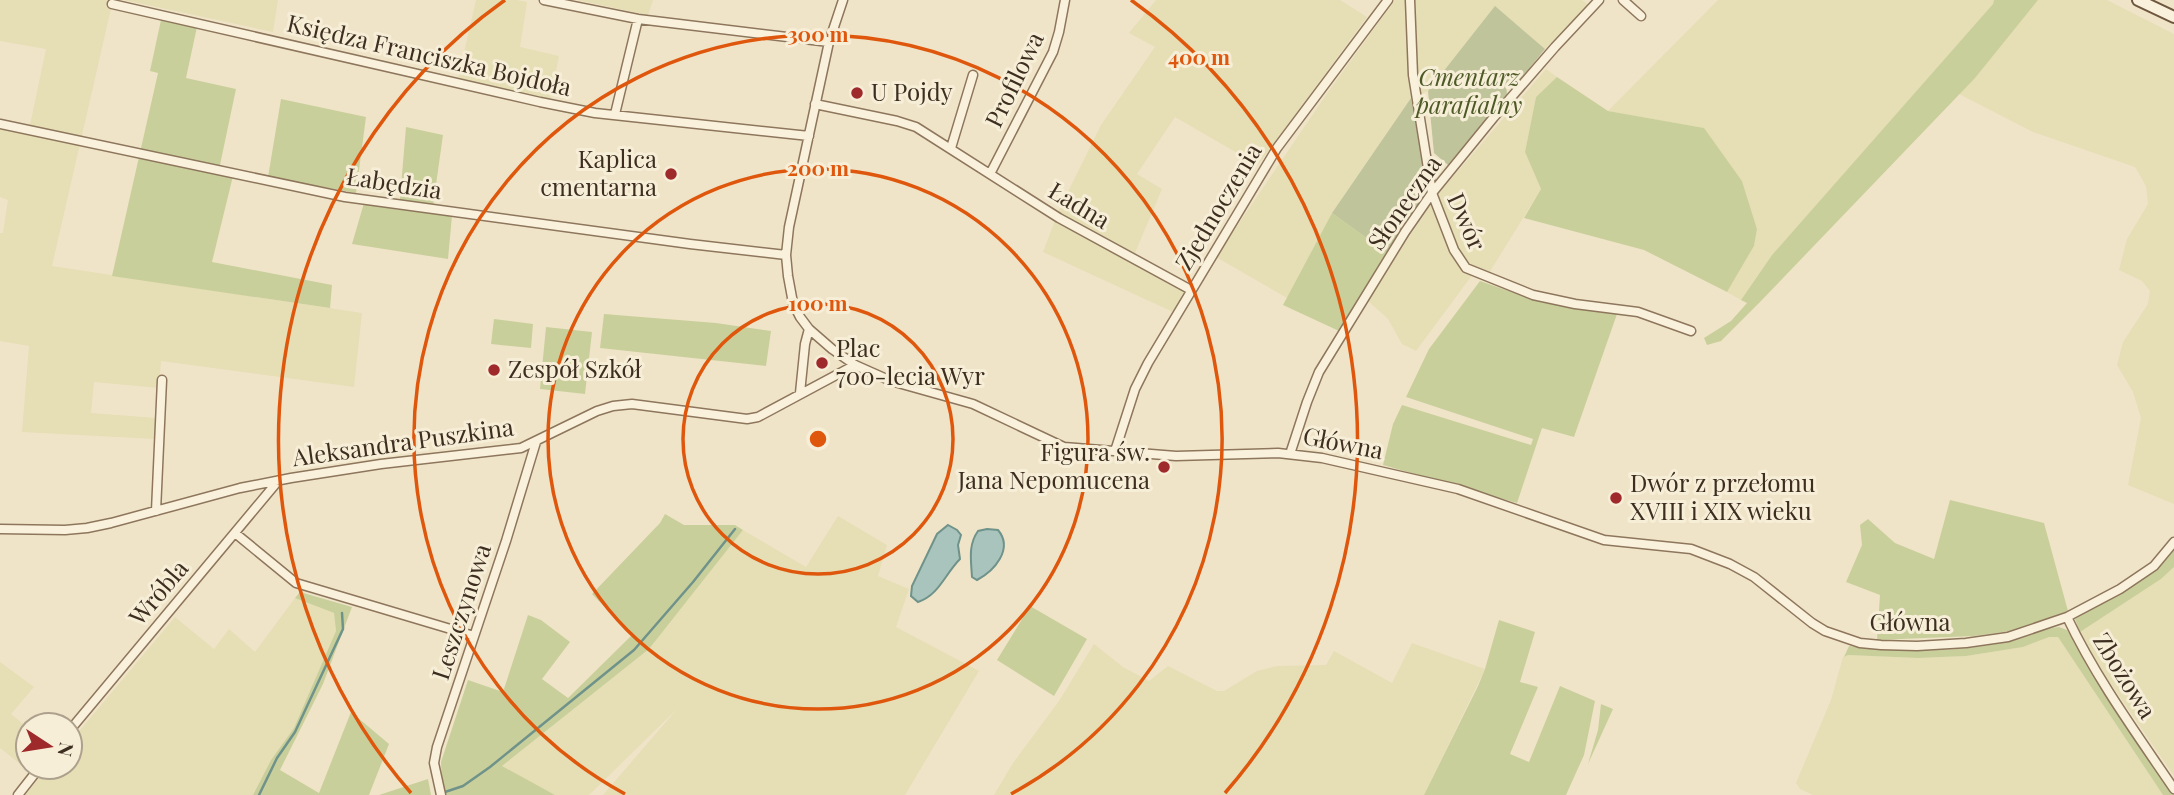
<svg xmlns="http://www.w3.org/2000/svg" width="2174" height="795" font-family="'Playfair Display',serif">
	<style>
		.farmland { fill: #e6deb5 }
		.green { fill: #c9cf9b }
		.cemetery { fill: #bfc49a }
		.water { fill: #a9c4bc; stroke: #6f938a; stroke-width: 2 }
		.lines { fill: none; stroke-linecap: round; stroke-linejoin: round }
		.stream { stroke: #6f938a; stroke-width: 2.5 }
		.street-casing { stroke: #8d765c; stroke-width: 11 }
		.secondary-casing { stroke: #6f573f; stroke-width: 14 }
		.street { stroke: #faf1dc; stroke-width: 8 }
		.secondary { stroke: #faf1dc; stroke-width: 10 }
		.ring { fill: none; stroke: #df570d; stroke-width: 3.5 }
		.poi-dot { fill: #9e2a2b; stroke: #f7eed8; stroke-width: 2.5 }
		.labels { text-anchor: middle; stroke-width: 6; stroke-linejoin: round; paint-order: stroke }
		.street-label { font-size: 24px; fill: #3d2e20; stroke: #f7eed8 }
		.park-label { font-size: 24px; font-style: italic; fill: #4d5a26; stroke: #f7eed8 }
		.poi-label { font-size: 24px; fill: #3d2e20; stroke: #f7eed8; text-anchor: start }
		.centre { fill: #df570d; stroke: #f7eed8; stroke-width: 3.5 }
		.ring-label { font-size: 21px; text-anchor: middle; font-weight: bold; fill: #df570d; stroke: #f7eed8; stroke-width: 6; stroke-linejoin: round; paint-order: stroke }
	</style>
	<rect width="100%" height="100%" fill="#f0e4c8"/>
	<path class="farmland" d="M0 0H113L52 266 362 313 354 387 161 361 159 388 94 382 91 413 157 418 155 439 22 432 29 346 0 341V233H3L8 200 0 197V120L30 125 46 49 0 41Z
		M124 0H278L273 32Z
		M476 0H517L527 2 520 47 559 56 550 100 458 79Z
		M577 0H653L648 15Z
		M1156 0H1340L1367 17 1258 165 1175 117 1137 174 1162 189 1135 253 1184 292 1173 312 1043 252 1059 210 1101 125 1155 47 1129 33Z
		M1395 0H1582L1589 5 1545 49 1495 7 1428 91 1411 98 1332 213 1287 298 1216 257 1328 92Z
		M1718 0H1994L1993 4 1772 255 1741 300 1727 292 1754 246 1757 229 1742 181 1703 128 1608 111Z
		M2038 0H2107L2174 34V504L2128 485 2141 418 2133 392 2117 365 2123 342 2148 304 2150 291 2142 281 2119 270 2127 239 2148 204 2146 186 2135 167 2033 132 1959 94Z
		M1546 69 1557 77 1536 97 1525 152 1541 189 1489 273 1476 270 1416 351 1402 344 1388 319 1367 300 1438 194Z
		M838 516 887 545 878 576 909 589 896 627 979 671 905 795H603L677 709 589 795H555L501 767 649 649 743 530 806 567Z
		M2174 567V776L2093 658 2080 632 2161 579Z
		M295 598 334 613 336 631 294 728 271 760 253 795H25L49 767H70V742L175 617 214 649 229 629 255 652Z
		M2049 637H2058L2163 795H1813L1800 789 1796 783 1831 700 1843 657 1848 655 1918 658 1966 656 2023 647Z
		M1412 643 1485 669 1424 795H994L1013 763 1059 701 1094 644 1123 667 1149 681 1168 666 1217 691H1224L1257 671 1277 666 1326 665 1334 651 1392 683Z
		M0 662 34 687 11 714 28 728V767H32L29 771 0 748Z"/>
	<path class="green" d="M1994 0H2038L1975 78 1760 302 1721 341 1707 345 1704 338 1731 321 1747 303 1741 300 1772 255 1993 4Z
		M161 20 197 27 186 78 236 89 220 165 233 176 212 262 332 285 330 308 112 276 158 73 150 71Z
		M1557 77 1608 111 1704 128 1742 181 1757 229 1754 246 1727 292 1644 250 1524 218 1541 189 1525 152 1536 97Z
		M281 99 366 117 356 193 268 177Z
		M406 127 443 135 433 206 452 216 448 259 352 244 364 203 399 210Z
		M1332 213 1387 253 1339 331 1283 305Z
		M1480 281 1540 302 1617 314 1574 437 1542 428 1517 503 1383 465 1393 424 1402 405 1531 445 1533 439 1406 397 1429 349Z
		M604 314 716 323 771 331 766 366 600 348Z
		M494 319 533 324 531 348 491 344Z
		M546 327 592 332 585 394 540 389Z
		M1950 500 2044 523 2068 611 2010 631 1974 636 1877 640 1880 595 1846 582 1862 545 1860 525 1868 519 1895 543 1934 559Z
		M665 514 684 525H735L743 530 649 649 502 766 555 795H446L442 787 441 762 468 680 503 692 528 615 541 620 570 642 542 679 568 698 632 635 592 594 660 523Z
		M2174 549V567L2161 579 2080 632 2075 619 2157 569Z
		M300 592 352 607 323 684 280 770 319 793 351 712 389 744 369 795H253L271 760 294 728 336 631 334 613 295 598Z
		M1030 606 1087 639 1054 696 997 660Z
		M1499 620 1535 632 1520 682 1538 687 1510 754 1529 762 1560 686 1595 701 1584 755 1566 795H1424L1478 686 1485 669Z
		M2059 627 2067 630 2174 795H2163L2058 637H2049L2023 647 1966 656 1918 658 1848 655 1844 657 1849 646C1901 652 1955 653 2007 642 2025 638 2041 629 2059 627Z
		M1601 704 1613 709 1588 764 1598 730Z
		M428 779 431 795H379Z"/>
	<path class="cemetery" d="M1495 6 1545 49 1519 81 1512 77 1506 84 1507 95 1448 165 1434 153 1428 91Z
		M1411 98 1428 193 1387 253 1332 213Z"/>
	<path class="water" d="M948 525 957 530 961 535 958 545 960 559C945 574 939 595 918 602L911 596 912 586 937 534Z
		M987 529 998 530C1014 549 994 571 977 580L972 577C971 560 968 545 978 531Z"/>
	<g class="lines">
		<path class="stream" d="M445 792 463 786 490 767 634 650 693 582 735 529
			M259 795 277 758 295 732 343 629 342 613"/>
		<defs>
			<path id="street" d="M544 0 638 19 829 42
				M843 0 829 42 789 227 786 255 788 276 793 303 800 317 809 329 832 349 855 365 891 381 973 404 1064 447 1176 456 1278 453 1322 458 1458 489 1604 540 1691 549 1730 564 1754 577 1812 623 1825 631 1860 643 1881 645 1917 646 1966 643 2008 637 2067 617 2120 589 2154 566 2174 542
				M1410 0 1413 75 1432 193 1454 250 1466 268 1533 295 1575 304 1638 312 1691 331
				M1623 0 1641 16
				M112 4 540 102 595 113 809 136
				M815 104 897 121 916 127 1059 218 1191 290
				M615 114 638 19
				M0 124 345 197 690 244 786 255
				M951 148 973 75
				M990 174 1053 52 1059 32 1065 0
				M800 393 805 344 809 329
				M1115 451 1135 389 1148 363 1277 148 1388 0
				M1290 454 1307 402 1319 372 1405 232 1432 193 1494 117 1555 47 1599 0
				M156 511 162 380
				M0 529 65 530 87 528 111 523 240 488 291 478 381 464 521 448 597 411 613 406 632 404 747 419 758 417 855 365
				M235 533 296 583 474 636
				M2067 617C2096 678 2136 733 2174 789
				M70 730 278 481
				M18 795 40 767
				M441 795 434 763 437 747 506 541 536 442"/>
			<path id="secondary" d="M2138 0 2174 17"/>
		</defs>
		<use href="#street" class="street-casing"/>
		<use href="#secondary" class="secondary-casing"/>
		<use href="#street" class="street"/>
		<use href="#secondary" class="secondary"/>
	</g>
	<g class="ring">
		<circle cx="818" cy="439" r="135"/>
		<circle cx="818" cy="439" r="270"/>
		<path d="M625 794A404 404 0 1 1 1011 794"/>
		<path d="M411 793A539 539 0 0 1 505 0M1131 0A539 539 0 0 1 1225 793"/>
	</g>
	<g class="poi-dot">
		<circle cx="857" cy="93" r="7"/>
		<circle cx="671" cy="174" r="7"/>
		<circle cx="822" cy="363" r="7"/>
		<circle cx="494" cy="370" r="7"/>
		<circle cx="1164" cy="467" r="7"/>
		<circle cx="1616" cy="498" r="7"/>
	</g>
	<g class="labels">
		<g class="street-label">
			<text transform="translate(429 56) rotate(13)" y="8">Księdza Franciszka Bojdoła</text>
			<text transform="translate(1015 80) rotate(-64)" y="8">Profilowa</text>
			<text transform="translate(394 184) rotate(9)" y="8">Łabędzia</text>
			<text transform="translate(1405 203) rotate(-55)" y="8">Słoneczna</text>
			<text transform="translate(1079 206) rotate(31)" y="8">Ładna</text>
			<text transform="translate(1219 207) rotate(-59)" y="8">Zjednoczenia</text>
			<text transform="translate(1466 222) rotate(66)" y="8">Dwór</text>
			<text transform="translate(403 443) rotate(-8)" y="8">Aleksandra Puszkina</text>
			<text transform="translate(1343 444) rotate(11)" y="8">Główna</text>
			<text transform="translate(159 593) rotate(-50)" y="8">Wróbla</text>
			<text transform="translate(462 612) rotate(-72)" y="8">Leszczynowa</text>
			<text x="1910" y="631">Główna</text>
			<text transform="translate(2124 676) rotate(58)" y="8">Zbożowa</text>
		</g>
		<g class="park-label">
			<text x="1469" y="86">Cmentarz<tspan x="1469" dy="28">parafialny</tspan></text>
		</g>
		<g class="poi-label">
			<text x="871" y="101">U Pojdy</text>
			<text x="657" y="168" text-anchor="end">Kaplica<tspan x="657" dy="28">cmentarna</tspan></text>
			<text x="836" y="357">Plac<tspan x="836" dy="28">700-lecia Wyr</tspan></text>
			<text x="508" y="378">Zespół Szkół</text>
			<text x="1150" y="461" text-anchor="end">Figura św.<tspan x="1150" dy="28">Jana Nepomucena</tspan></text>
			<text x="1630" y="492">Dwór z przełomu<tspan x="1630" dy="28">XVIII i XIX wieku</tspan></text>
		</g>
	</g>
	<circle cx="818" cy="439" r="10" class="centre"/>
	<g class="ring-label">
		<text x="818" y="42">300 m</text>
		<text x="1199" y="65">400 m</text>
		<text x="818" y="176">200 m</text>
		<text x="818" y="311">100 m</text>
	</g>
	<g transform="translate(49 746) rotate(102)"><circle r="33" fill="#f7eed8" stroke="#ada18e" stroke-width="2"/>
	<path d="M0-5L12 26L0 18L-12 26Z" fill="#9e2a2b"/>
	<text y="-10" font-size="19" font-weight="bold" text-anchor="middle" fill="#3d2e20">N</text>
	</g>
</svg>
